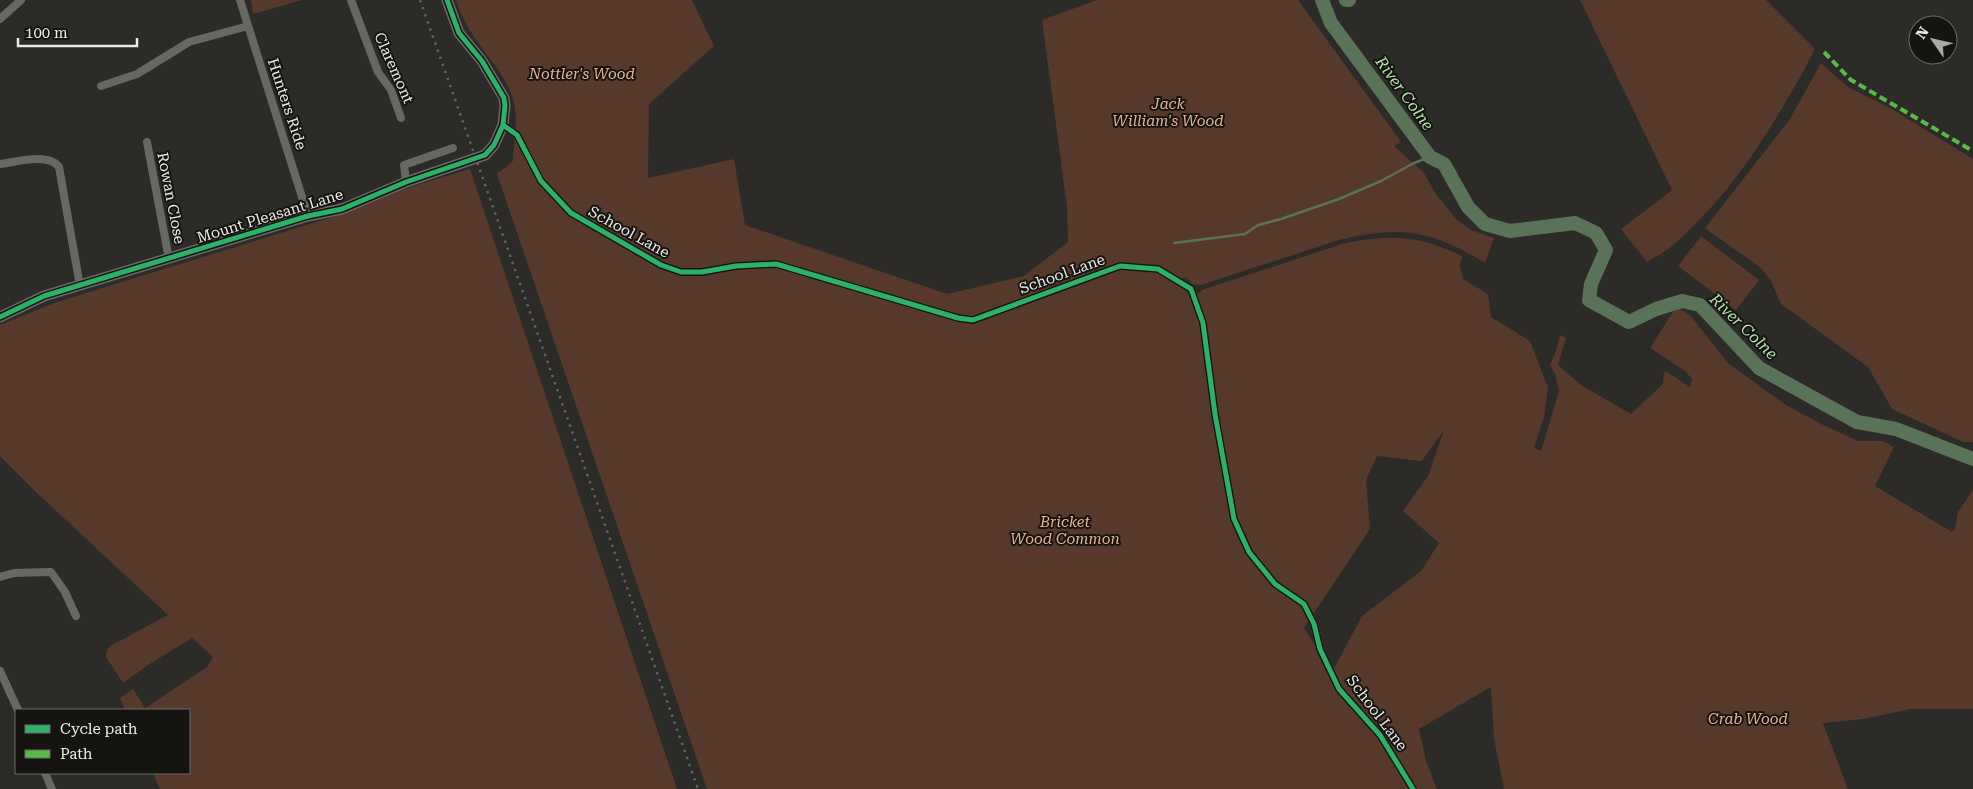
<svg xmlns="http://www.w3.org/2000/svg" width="1973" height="789" font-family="'Roboto Serif',serif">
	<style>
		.green { fill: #56392a; fill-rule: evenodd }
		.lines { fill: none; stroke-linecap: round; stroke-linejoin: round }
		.stream { stroke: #5a7358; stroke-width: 2.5 }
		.river { stroke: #5a7358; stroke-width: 14 }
		.street { stroke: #676765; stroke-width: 8 }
		.secondary { stroke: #696968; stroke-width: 11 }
		.rail { stroke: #636261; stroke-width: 2.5; stroke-dasharray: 2.5 5; stroke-linecap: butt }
		.quiet { stroke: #58b947; stroke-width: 4; stroke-dasharray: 8 4; stroke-linecap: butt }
		.cycleway-casing { stroke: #151411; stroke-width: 8 }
		.cycleway { stroke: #2db169; stroke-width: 5 }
		.labels { text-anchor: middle; stroke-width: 4; stroke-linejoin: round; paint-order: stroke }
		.street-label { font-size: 15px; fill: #edebe7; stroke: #151411 }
		.park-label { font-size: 15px; font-style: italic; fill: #efb091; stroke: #151411 }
		.water-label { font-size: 16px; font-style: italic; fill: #b2e2ae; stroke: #151411 }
	</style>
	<rect width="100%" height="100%" fill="#2c2b27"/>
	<path class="green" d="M251 0H302L253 14Z
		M456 0H692L714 46 649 104 648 178 734 159 745 225 947 294 1024 276 1068 242 1067 207 1042 20 1097 0H1298L1401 142 1394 146 1424 173 1435 193 1456 219 1471 230 1494 238 1485 263C1432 230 1400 225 1339 240L1201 285 1192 284 1186 277 1176 282 1190 294 1200 293 1202 290 1342 244C1389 234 1418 235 1462 256L1460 266 1463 279 1488 294 1491 317 1530 341 1548 388 1544 417 1534 448 1541 451 1559 391 1555 374 1550 365 1556 351 1560 335 1566 338 1558 365 1581 385 1631 414 1663 384 1664 373 1666 371 1690 387 1692 379 1685 371 1650 348 1676 307 1690 315 1728 363 1786 405 1821 424 1858 441H1882L1894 447 1875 486 1952 532 1955 529 1958 512 1973 490V709H1911L1863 719 1823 723 1848 789H1504L1494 739 1491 687 1419 729 1426 761 1437 789H707L497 174 513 161C514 140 519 116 512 96 505 75 489 59 477 41 468 29 461 15 456 0ZM1444 430 1428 476 1403 511 1439 543 1421 571 1362 616 1332 672 1304 628 1370 529 1366 480 1377 456 1422 461Z
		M1580 0H1766L1814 48 1813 53C1777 121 1732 195 1672 246 1665 252 1655 257 1647 262L1621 229 1672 190Z
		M1821 63 1848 87 1890 108 1973 159V442H1963L1892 409 1868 367 1781 304 1771 281 1761 268 1705 228 1790 119Z
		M470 169 677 789H160L153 773H189V710H125L120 698 133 689 145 708 207 667 213 657 192 638 151 663 123 683 106 657 107 649 112 645 168 615 39 495 0 456V325L54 303 339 215 397 191Z
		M1701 236 1759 280 1736 310 1678 266Z"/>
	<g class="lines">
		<path class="stream" d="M1174 243 1245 234 1258 225 1281 219 1339 199 1381 181 1414 163 1430 157"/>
		<path class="river" d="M1322 0 1331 23 1430 157 1444 164 1468 207 1485 224 1510 231 1575 223 1596 233 1606 250 1591 284 1589 300 1629 322 1656 309 1682 301 1700 305 1759 368 1857 422 1896 429 1973 459
			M1346 0H1349"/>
		<path class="street" d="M240 0 308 216
			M351 0 378 72 391 90 401 118
			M0 19 21 0
			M101 86 137 74 189 42 248 26
			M503 125 517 135 541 181 571 213 661 265 681 272H702L736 266 776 264 958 318 973 320 1120 266 1158 269 1191 289 1203 323 1215 414 1234 519 1249 552 1275 584 1304 604 1314 624 1320 649 1339 689 1380 735 1413 789
			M147 142 169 259
			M0 164C16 162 49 152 59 167L80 286
			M406 182 404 165 453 148
			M0 577 14 573 51 572 65 592 76 616
			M0 671 18 710
			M45 773 52 789"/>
		<path class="secondary" d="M0 317 44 296 308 216 342 209 406 182 485 155 494 145 503 125 505 106 504 98 482 61 459 33 447 0"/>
		<path class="rail" d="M420 0 698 789"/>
		<path class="quiet" d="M1824 52 1851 80 1973 151"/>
		<defs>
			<path id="cycleway" d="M503 125 517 135 541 181 571 213 661 265 681 272H702L736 266 776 264 958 318 973 320 1120 266 1158 269 1191 289 1203 323 1215 414 1234 519 1249 552 1275 584 1304 604 1314 624 1320 649 1339 689 1380 735 1413 789
				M0 317 44 296 308 216 342 209 406 182 485 155 494 145 503 125 505 106 504 98 482 61 459 33 447 0"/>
		</defs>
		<use href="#cycleway" class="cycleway-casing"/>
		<use href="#cycleway" class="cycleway"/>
	</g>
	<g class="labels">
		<g class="street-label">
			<text transform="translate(394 68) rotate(66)" y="5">Claremont</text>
			<text transform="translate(287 104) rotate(72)" y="5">Hunters Ride</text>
			<text transform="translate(171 198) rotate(79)" y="5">Rowan Close</text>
			<text transform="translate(270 216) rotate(-17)" y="5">Mount Pleasant Lane</text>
			<text transform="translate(629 232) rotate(29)" y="5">School Lane</text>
			<text transform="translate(1062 274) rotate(-20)" y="5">School Lane</text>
			<text transform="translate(1377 713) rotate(53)" y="5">School Lane</text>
		</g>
		<g class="park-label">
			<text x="582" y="79">Nottler's Wood</text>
			<text x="1168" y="109">Jack<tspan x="1168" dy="17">William's Wood</tspan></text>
			<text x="1065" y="527">Bricket<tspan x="1065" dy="17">Wood Common</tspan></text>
			<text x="1748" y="724">Crab Wood</text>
		</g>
		<g class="water-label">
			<text transform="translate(1405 93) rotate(54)" y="6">River Colne</text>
			<text transform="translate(1744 326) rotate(44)" y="6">River Colne</text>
		</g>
	</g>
	<rect x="15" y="709" width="175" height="65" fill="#151411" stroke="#6b6a67"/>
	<rect x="25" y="725" width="25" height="8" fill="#2db169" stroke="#6b6a67"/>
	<text x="60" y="734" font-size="15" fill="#edebe7">Cycle path</text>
	<rect x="25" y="750" width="25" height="8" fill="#58b947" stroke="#6b6a67"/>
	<text x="60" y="759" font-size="15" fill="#edebe7">Path</text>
	<g transform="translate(1933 40) rotate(304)"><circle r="24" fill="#151411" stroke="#6b6a67"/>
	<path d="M0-4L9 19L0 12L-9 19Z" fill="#a9a8a4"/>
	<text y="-8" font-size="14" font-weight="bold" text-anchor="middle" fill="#edebe7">N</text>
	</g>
	<path d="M18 38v8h119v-8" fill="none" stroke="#edebe7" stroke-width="2.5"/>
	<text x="25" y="38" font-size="15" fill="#edebe7" stroke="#151411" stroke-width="4" paint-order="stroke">100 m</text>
</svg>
